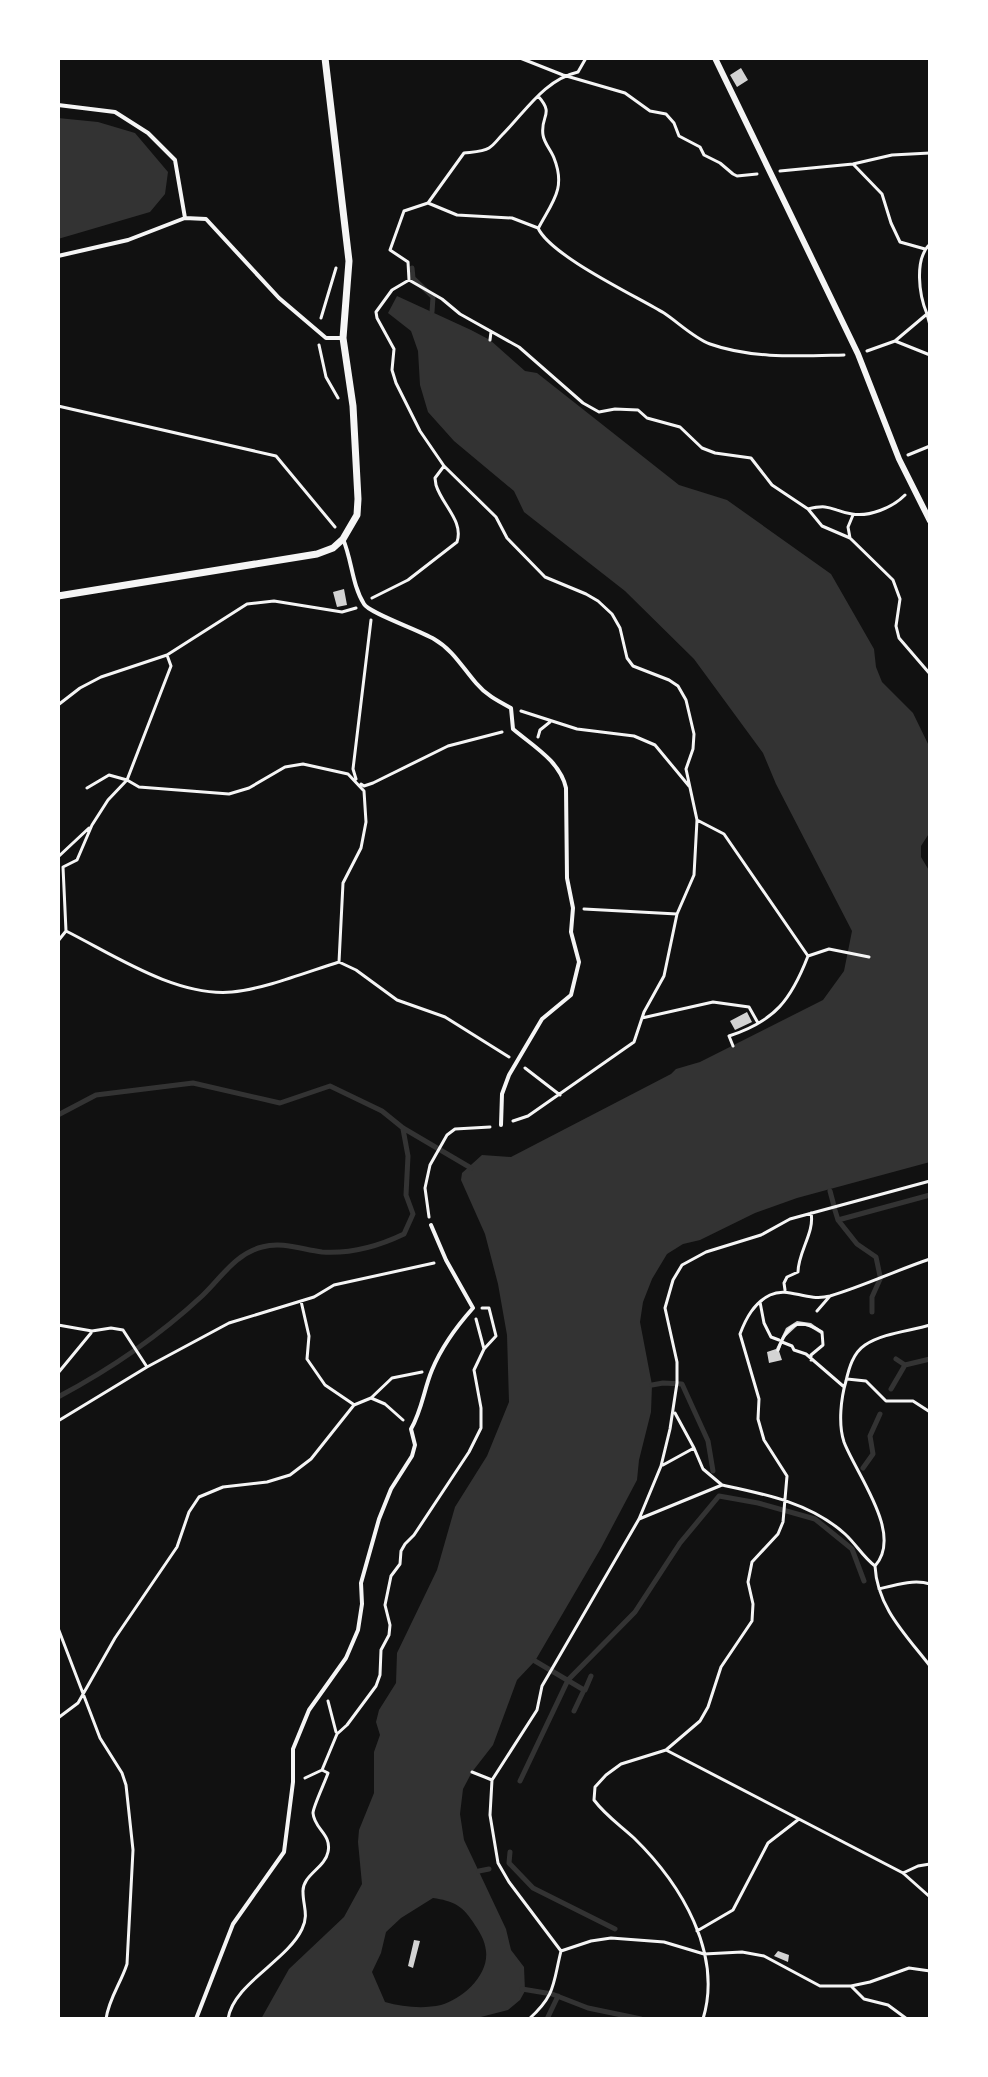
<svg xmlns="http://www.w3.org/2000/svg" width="988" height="2077" font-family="'Libre Baskerville',serif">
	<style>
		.water { fill: #333; fill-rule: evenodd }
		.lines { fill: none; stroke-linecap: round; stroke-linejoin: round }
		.stream { stroke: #333; stroke-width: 5 }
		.building { fill: #d3d3d3 }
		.path { stroke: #f5f5f5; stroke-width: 3 }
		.service { stroke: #f5f5f5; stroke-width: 4 }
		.pedestrian { stroke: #f5f5f5; stroke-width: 6 }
		.minor { stroke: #f5f5f5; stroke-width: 7 }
	</style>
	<rect width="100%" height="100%" fill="#111"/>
	<path class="water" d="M58 118 98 122 135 133 168 172 165 194 150 212 58 239Z
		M397 296 471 330 490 340 525 371 537 373 679 485 727 500 831 574 874 649 876 667 882 682 913 713 930 748V832L921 846V857L930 872V1162L797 1198 755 1213 700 1240 683 1244 667 1254 652 1279 643 1302 640 1322 652 1385 651 1412 639 1460 637 1480 601 1548 535 1661 517 1680 493 1745 472 1772 463 1789 460 1814 464 1840 506 1929 511 1950 524 1967 525 1991 520 2000 508 2010 473 2019H261L289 1969 344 1917 362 1884 358 1842 359 1830 374 1793V1752L380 1735 376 1722 379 1710 396 1683 397 1653 437 1570 455 1507 487 1456 509 1402 507 1335 498 1284 485 1234 461 1180 462 1173 482 1155 511 1157 671 1074 676 1069 700 1062 823 1000 844 971 852 931 776 784 763 753 694 659 625 591 524 512 514 491 454 441 428 412 420 385 418 351 411 331 388 313ZM433 1898C453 1901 462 1905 473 1922 479 1931 485 1940 486 1951 489 1975 463 1999 441 2005 423 2009 403 2007 385 2002L372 1972 381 1953 386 1932 401 1918Z"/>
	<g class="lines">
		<path class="stream" d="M412 268 413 278 433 297 432 312
			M58 1115 96 1095 193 1083 280 1103 330 1086 382 1111 403 1128 471 1168
			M830 1191 834 1206
			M834 1207 838 1220 857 1244 876 1257 880 1276
			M838 1220 930 1195
			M872 1312V1297L881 1277
			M896 1359 905 1365 930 1359
			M652 1385 663 1383 682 1384 708 1441 713 1471
			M891 1389 905 1365
			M58 1397C109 1370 159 1336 202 1296 221 1278 235 1254 262 1247 283 1241 303 1250 322 1252 351 1254 379 1246 404 1234L413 1214 406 1195 408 1156 403 1129
			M863 1468 873 1454 870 1436 880 1414
			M535 1661 584 1690 574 1711
			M585 1690 591 1676
			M520 1781 568 1680 635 1612 680 1543 719 1496 758 1503 815 1519 852 1549 864 1581
			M510 1852 509 1863 533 1888 615 1929
			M479 1871 489 1869
			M522 1989 552 1994 588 2008 641 2019
			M547 2019 558 1996"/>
	</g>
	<path class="building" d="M741 68 748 80 737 87 730 75Z
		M344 589 347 605 337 607 333 592Z
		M747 1012 752 1022 735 1030 730 1021Z
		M797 1321 811 1323 822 1331 821 1334 808 1326H797L784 1338 779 1351 782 1360 769 1363 767 1352 776 1349 786 1328Z
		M414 1940 420 1941 413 1968 408 1966Z
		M778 1951 789 1955 788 1962 774 1956Z"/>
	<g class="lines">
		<path class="path" d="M520 58 563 75 625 93 650 111 666 114 674 123 679 136 700 147 704 155 720 163 733 174 737 176 757 174
			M538 96C555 115 540 115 543 135 544 143 551 150 554 158 566 188 553 201 539 227
			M853 164 882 194 891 223 900 242 925 249
			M780 171 853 164 892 155 930 153
			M428 203 457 215 512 218 538 228C551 256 634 295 664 313 679 323 694 338 710 344 752 359 800 356 844 355
			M409 280 408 262 390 250 404 211 428 203 464 153C472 152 483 152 489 148 494 145 498 139 502 135 526 111 544 80 578 72L586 58
			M927 314 930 325
			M321 318 336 268
			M490 340 491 332
			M895 341 930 355
			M319 345 326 377 338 398
			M867 351 895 341 927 314C919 295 914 259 930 244
			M58 406 276 456 335 527
			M908 455 930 446
			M808 509C832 503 831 511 852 514 869 517 892 508 905 495
			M850 538 848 527 853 515
			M372 598 408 580 457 542C464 521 442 505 436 485L435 478 444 466
			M58 705 80 688 101 677 167 655 247 604 274 601 342 612 356 608
			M521 711 577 729 634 736 655 745 689 786
			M538 737 540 730 550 722
			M356 779 353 769 371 620
			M361 784 364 786 373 783 448 746 502 732
			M87 788 109 775 127 780 139 787 229 794 249 788 285 767 303 764 348 774 364 791 366 822 361 848 343 883 339 962
			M697 820 724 834 808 956C791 1000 775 1021 729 1036L733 1046
			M58 857 89 828
			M584 909 677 914
			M66 931 63 867 77 860 92 825 108 800 127 780 171 666 167 655
			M58 941 66 931C114 955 176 997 232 992 264 989 307 972 339 962L356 970 397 1000 445 1017 509 1057
			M808 956 829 949 869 957
			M642 1018 713 1002 749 1007 758 1023
			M525 1068 560 1095
			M513 1121 528 1116 634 1042 644 1012 664 976 677 914 694 875 697 820 686 769 693 749 694 734 686 700 678 686 669 680 633 666 627 658 620 628 612 614 598 601 586 594 545 577 507 538 496 517 444 466 420 431 396 383 392 370 394 349 377 318 376 312 392 290 409 280 442 299 460 314 519 347 583 403 599 412 615 409 638 410 647 418 680 427 702 448 715 453 751 458 772 485 808 509 822 526 850 538 893 580 900 599 896 626 899 638 930 674
			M429 1217 425 1188 430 1165 447 1135 455 1129 490 1127
			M785 1290 784 1283 787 1277 798 1272C798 1252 815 1232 811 1213
			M301 1301 309 1336 307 1359 325 1385 353 1404
			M760 1302 764 1323 771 1337 779 1340
			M482 1308H489L496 1336 484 1349
			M817 1311 830 1296
			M58 1325 92 1331 111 1328 123 1330 147 1367
			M782 1342 792 1346 794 1350 806 1354 843 1386
			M778 1350C787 1325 797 1316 822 1332L823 1345 811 1355V1360
			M58 1373 91 1333
			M847 1379 866 1381 886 1401H913L930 1412
			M371 1398 385 1404 403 1420
			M675 1413 694 1448
			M58 1421 147 1367 229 1323 314 1297 334 1285 434 1263
			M722 1485C765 1494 811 1503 845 1534 856 1544 863 1557 875 1566
			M639 1519 722 1485 703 1469 694 1448 663 1465
			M875 1566C904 1534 856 1474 844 1442 838 1424 841 1398 846 1381 849 1368 853 1353 865 1345 883 1333 910 1331 930 1325
			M875 1566C877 1607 906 1635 930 1666
			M879 1589C895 1585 914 1579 930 1584
			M58 1628 100 1738 122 1773 126 1785 133 1850 127 1964C121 1983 109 1998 106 2019
			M328 1701 336 1732
			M58 1718 78 1703 115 1638 177 1547 189 1512 199 1497 223 1487 267 1482 290 1475 311 1459 354 1405 371 1398 392 1378 422 1372
			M666 1750 903 1873 930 1897
			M472 1772 492 1780
			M305 1778 322 1770
			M903 1873 918 1866 930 1864
			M697 1931 733 1910 768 1843 799 1819
			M561 1951 591 1941 611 1938 664 1942 704 1954 742 1952 764 1956 820 1986H851L870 1982 909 1968 930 1971
			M851 1986 864 1999 888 2005 907 2019
			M228 2019C233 1984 287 1961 302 1929 309 1915 303 1906 303 1892 302 1875 325 1868 328 1852 332 1834 314 1829 313 1813 313 1807 325 1782 328 1773L322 1770 337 1734 347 1725 376 1686 380 1675 381 1650 389 1635 390 1625 385 1605 391 1576 400 1564 401 1551 405 1544 414 1535 469 1452 481 1428V1408L474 1370 484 1349 476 1319
			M529 2019C556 1995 553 1983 561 1951L509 1882 498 1863 490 1815 492 1780 537 1710 542 1686 639 1519 661 1466 670 1429 677 1383V1362L665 1308 673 1280 682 1265 706 1252 761 1235 790 1219 930 1181
			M703 2019C723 1953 681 1884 634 1838 620 1825 606 1816 594 1800L595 1787 606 1775 621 1764 666 1750 700 1721 708 1707 721 1667 752 1621 753 1604 748 1582 752 1562 778 1534 783 1522 787 1476 764 1440 758 1419 759 1399 740 1334C746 1318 754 1303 770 1295 789 1286 805 1302 830 1296 864 1286 897 1270 930 1259"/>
		<path class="service" d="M58 105 115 112 148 133 175 160 185 218
			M58 256 128 240 185 218 206 219 279 298 326 338H343
			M343 539C352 560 352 585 364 604 369 613 419 630 434 639 453 650 462 667 476 683 486 695 498 701 511 708L513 729C533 746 560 761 566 788L567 878 573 908 571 932 579 962 571 995 542 1019 509 1075 502 1094 501 1125
			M196 2019 233 1924 284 1852 293 1782V1749L309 1710 346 1658 358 1630 362 1604 361 1583 379 1519 391 1489 412 1456 415 1445 411 1429C422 1410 424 1389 432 1370 442 1346 456 1327 473 1308L446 1260 431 1225"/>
		<path class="pedestrian" d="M715 58 858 354 899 459 930 521"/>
		<path class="minor" d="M58 596 317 554 333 548 343 539 357 515 358 499 353 406 343 338 349 261 325 58"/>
	</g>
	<rect width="988" height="2077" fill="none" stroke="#ffffff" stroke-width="120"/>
</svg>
